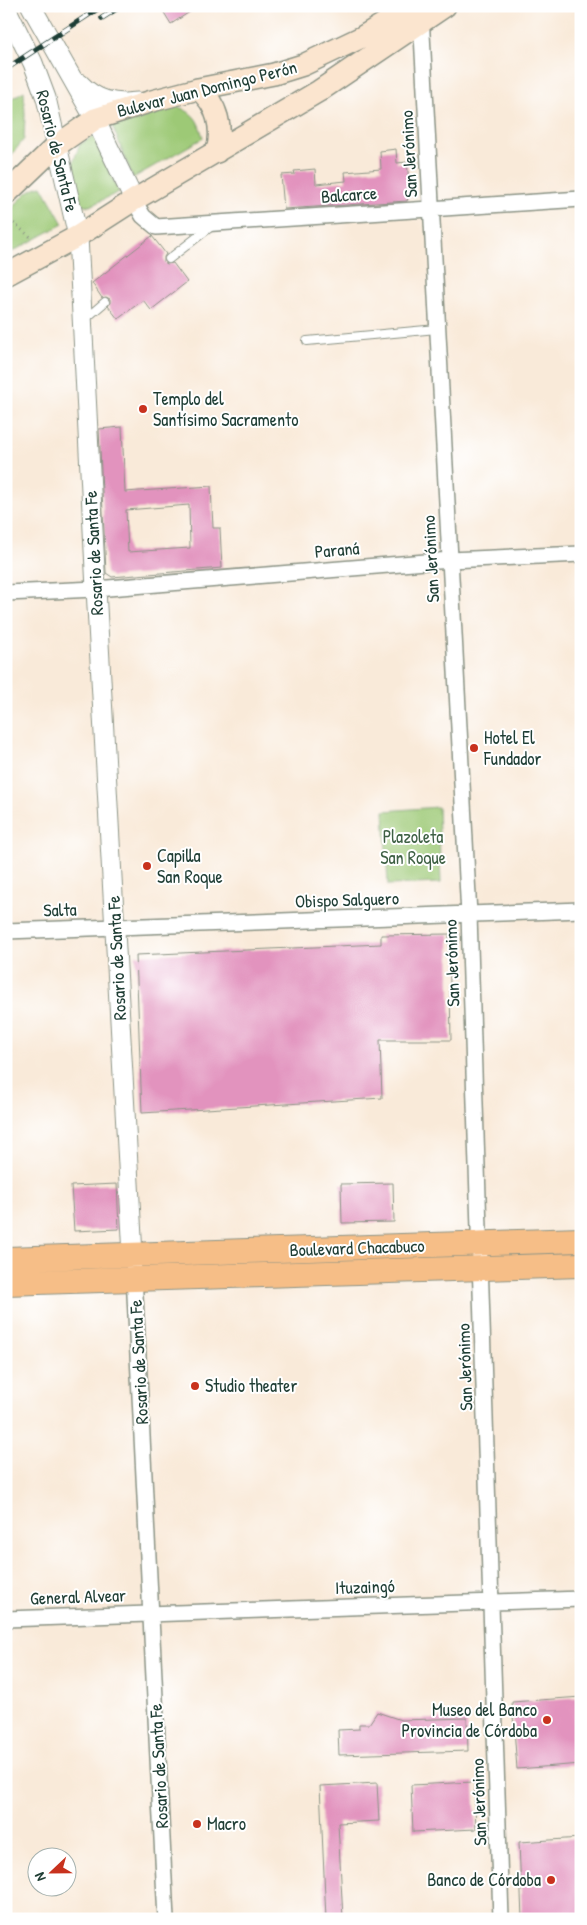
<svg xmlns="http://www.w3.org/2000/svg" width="587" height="1925" font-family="'Patrick Hand',sans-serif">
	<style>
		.green { fill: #9dc976; stroke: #5e8355 }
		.building { fill: #e293be; fill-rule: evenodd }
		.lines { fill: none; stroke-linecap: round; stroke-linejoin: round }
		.service-casing { stroke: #8c9486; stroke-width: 10 }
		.minor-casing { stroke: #8c9486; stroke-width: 18 }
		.tertiary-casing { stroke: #8c9486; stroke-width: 21 }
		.secondary-casing { stroke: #8c9486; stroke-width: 24 }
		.primary-casing { stroke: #8c9486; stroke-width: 26 }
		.path { stroke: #8c9486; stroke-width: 3; stroke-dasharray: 1 4; stroke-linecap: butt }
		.service { stroke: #fff; stroke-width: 8 }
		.minor { stroke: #fff; stroke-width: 15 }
		.tertiary { stroke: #fff; stroke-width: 19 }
		.secondary { stroke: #fbe5cf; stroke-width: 21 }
		.primary { stroke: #f6be87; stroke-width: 24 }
		.rail-casing { stroke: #1f3d34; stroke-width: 5.5 }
		.rail { stroke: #fff; stroke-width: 4; stroke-dasharray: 11; stroke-linecap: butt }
		.poi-dot { fill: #c8321e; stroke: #fff; stroke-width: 2 }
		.labels { text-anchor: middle; stroke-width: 4; stroke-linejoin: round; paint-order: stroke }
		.street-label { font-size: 18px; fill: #1f3d34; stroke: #fff }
		.poi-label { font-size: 18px; fill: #1f3d34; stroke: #fff; text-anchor: start }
		.park-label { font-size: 18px; fill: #3e6044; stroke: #fff }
	</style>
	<rect width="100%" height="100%" fill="#fff"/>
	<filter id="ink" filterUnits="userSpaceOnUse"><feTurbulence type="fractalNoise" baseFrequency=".02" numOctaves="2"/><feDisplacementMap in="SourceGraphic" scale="10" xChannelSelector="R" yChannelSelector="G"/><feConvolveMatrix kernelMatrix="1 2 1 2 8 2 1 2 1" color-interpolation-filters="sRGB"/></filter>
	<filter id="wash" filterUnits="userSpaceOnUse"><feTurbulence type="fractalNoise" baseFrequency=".0096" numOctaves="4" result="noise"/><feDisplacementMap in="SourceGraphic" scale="20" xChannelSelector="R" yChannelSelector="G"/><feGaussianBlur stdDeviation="1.12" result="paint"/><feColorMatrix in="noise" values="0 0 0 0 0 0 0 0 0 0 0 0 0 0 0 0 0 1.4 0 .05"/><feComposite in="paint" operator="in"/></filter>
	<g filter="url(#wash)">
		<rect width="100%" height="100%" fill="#f9ead9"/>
		<path class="green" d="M24 91 25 115 24 139 6 162V102Z
			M174 105C194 113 198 118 203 138L133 178 112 125 129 118Z
			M94 136 119 192 90 206 82 205C65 179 70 171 80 144Z
			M42 186 63 224 6 255V216C17 204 26 188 42 186Z
			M438 807 441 883 388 885 384 811Z"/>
		<g id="blocks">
			<path class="building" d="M160 6H199L171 24Z
				M396 149 397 163 407 162 410 192 407 201 284 209 281 175 295 174 294 171 315 169 316 184 346 181 345 172 381 169 380 151Z
				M152 236 166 254 164 257V262L167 264 173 263 187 282 151 310 143 300 118 319 108 306 110 303V299L106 297 102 298 92 283Z
				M122 427 125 492 211 486 213 528H220L222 568 112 577 106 573 99 429ZM189 505 190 548 128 552 126 510Z
				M449 934 451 1040H380L382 1098 142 1113 136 955 381 944V935Z
				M393 1183 394 1222 342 1223 341 1184Z
				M117 1184 119 1229 74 1231 71 1186Z
				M581 1697V1764L517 1769 512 1702Z
				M377 1712 401 1720 467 1718 468 1751 339 1755 338 1730 359 1729V1724H369Z
				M474 1782 476 1829 413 1832 411 1785Z
				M377 1783 379 1821 338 1823 343 1919H326L320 1786Z
				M581 1838V1919H522L519 1842Z"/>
		</g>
	</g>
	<g filter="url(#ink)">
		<use href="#blocks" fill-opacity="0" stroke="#8c9486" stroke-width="1"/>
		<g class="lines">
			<defs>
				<path id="service" d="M169 259 213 225
					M84 320 105 302
					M307 341 437 329"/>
				<path id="minor" d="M421 15 469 915 501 1919
					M134 200 143 216 156 227 581 199
					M6 593 96 589 450 560 581 554
					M6 931 581 910
					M133 1255 166 1919
					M6 1619 581 1599"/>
				<path id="tertiary" d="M31 6 95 119 134 200
					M6 8 33 63 46 98 78 236 96 589 133 1255
					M79 83C96 101 114 105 138 102"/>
				<path id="secondary" d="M198 89C218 104 223 129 217 152
					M6 194 56 146 95 119 152 101 198 89 274 74 303 65 362 37 413 6
					M6 275 78 236 134 200 319 91 445 6"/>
				<path id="primary" d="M6 1259 581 1240
					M6 1283 581 1265"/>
			</defs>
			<use href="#service" class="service-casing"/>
			<use href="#minor" class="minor-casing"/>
			<use href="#tertiary" class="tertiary-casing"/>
			<use href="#secondary" class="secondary-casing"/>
			<use href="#primary" class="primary-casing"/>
			<path class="path" d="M6 217 33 239"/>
			<use href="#service" class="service"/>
			<use href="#minor" class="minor"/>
			<use href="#tertiary" class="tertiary"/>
			<use href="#secondary" class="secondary"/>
			<use href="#primary" class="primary"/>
			<defs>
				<path id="rail" d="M102 18 121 6
					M6 69 102 6"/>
			</defs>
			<use href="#rail" class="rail-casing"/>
			<use href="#rail" class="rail"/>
		</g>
	</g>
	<g class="poi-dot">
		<circle cx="143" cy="409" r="5"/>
		<circle cx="474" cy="748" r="5"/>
		<circle cx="147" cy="866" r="5"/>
		<circle cx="195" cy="1386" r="5"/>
		<circle cx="547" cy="1720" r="5"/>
		<circle cx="197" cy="1824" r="5"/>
		<circle cx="551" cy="1880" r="5"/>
	</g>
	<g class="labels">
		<g class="street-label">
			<text transform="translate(207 89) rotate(-14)" y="6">Bulevar Juan Domingo Perón</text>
			<text transform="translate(57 151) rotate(76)" y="6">Rosario de Santa Fe</text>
			<text transform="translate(409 154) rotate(-93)" y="6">San Jerónimo</text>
			<text transform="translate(349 195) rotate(-4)" y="6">Balcarce</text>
			<text transform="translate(337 550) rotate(-5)" y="6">Paraná</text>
			<text transform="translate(94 553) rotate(-93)" y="6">Rosario de Santa Fe</text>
			<text transform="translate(431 559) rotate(-93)" y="6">San Jerónimo</text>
			<text transform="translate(347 900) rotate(-2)" y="6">Obispo Salguero</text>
			<text transform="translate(60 910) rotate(-2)" y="6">Salta</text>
			<text transform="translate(117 958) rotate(-93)" y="6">Rosario de Santa Fe</text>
			<text transform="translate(452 963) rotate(-92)" y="6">San Jerónimo</text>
			<text transform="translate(357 1248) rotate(-2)" y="6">Boulevard Chacabuco</text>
			<text transform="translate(139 1362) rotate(-93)" y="6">Rosario de Santa Fe</text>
			<text transform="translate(465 1367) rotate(-92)" y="6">San Jerónimo</text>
			<text transform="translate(365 1587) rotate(-2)" y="6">Ituzaingó</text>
			<text transform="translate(78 1597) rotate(-2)" y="6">General Alvear</text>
			<text transform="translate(159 1766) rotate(-93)" y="6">Rosario de Santa Fe</text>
			<text transform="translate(479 1802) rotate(-92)" y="6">San Jerónimo</text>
		</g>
		<g class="poi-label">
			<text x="153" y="405">Templo del<tspan x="153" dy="21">Santísimo Sacramento</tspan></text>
			<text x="484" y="744">Hotel El<tspan x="484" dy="21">Fundador</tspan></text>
			<text x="157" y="862">Capilla<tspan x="157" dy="21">San Roque</tspan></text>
			<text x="205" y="1392">Studio theater</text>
			<text x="537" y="1716" text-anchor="end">Museo del Banco<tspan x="537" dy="21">Provincia de Córdoba</tspan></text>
			<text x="207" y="1830">Macro</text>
			<text x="541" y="1886" text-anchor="end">Banco de Córdoba</text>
		</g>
		<g class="park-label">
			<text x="413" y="843">Plazoleta<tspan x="413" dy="21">San Roque</tspan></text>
		</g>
	</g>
	<rect width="587" height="1925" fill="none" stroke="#fff" stroke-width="25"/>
	<g transform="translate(52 1872) rotate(248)"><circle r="24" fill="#ffffff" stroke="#a5b1ae"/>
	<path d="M0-4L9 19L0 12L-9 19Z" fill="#c8321e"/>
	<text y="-8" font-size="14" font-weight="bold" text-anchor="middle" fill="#1f3d34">N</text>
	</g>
</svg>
